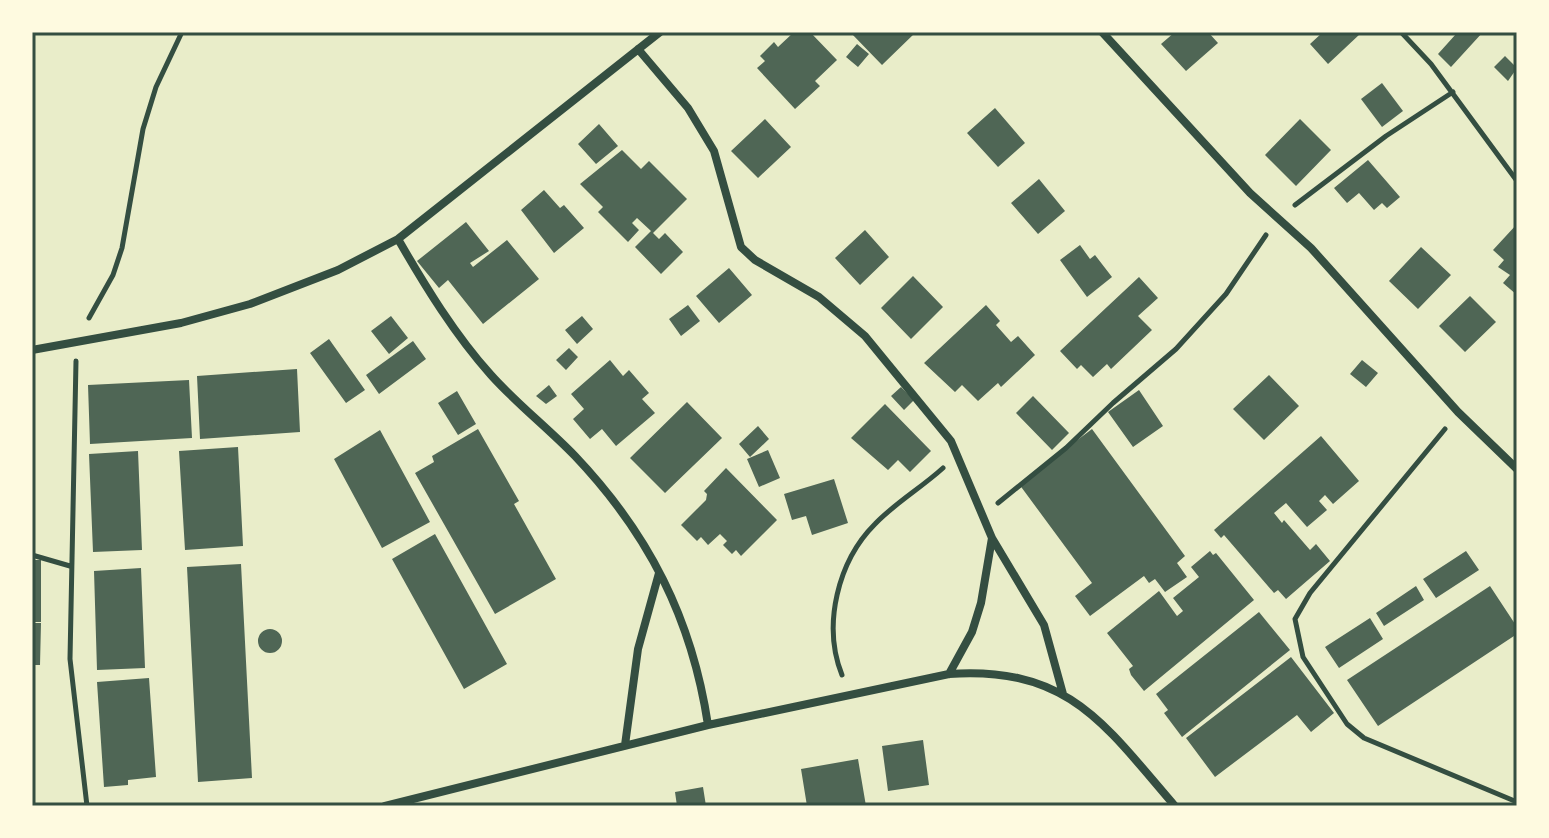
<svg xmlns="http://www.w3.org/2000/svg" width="1549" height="838" font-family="Arial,sans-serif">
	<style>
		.building { fill: #4f6655 }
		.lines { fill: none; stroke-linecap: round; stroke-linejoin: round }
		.path { stroke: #344e41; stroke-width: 5 }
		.minor { stroke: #344e41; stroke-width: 8 }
		.neatline { fill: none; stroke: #344e41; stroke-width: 3 }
	</style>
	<rect width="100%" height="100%" fill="#e9edc9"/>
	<path class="building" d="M794 32H810L837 60 815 81 820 86 795 109 757 68 765 61 760 56 774 42 778 47Z
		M850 32H916L882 65Z
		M1175 32H1208L1218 43 1186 71 1161 44Z
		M1323 32H1358L1360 34 1328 64 1310 44Z
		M1453 32H1483L1451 67 1438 54 1456 34Z
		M857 44 869 54 858 67 846 57Z
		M1505 56 1517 68 1508 81 1494 67Z
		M1382 83 1403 111 1382 127 1361 99Z
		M995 108 1025 143 998 167 967 133Z
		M765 119 791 147 758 178 731 151Z
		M1300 119 1331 150 1296 186 1265 155Z
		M599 124 618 146 596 164 578 144Z
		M622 150 641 169 649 161 687 199 653 233 659 239 665 233 683 252 661 274 635 247 651 231 637 218 632 223 639 230 628 242 598 212 603 207 580 184Z
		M1368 160 1400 197 1387 208 1382 203 1374 210 1359 193 1347 203 1334 188Z
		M1039 179 1065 211 1038 234 1011 203Z
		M544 190 560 208 564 205 584 228 554 253 521 210Z
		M466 222 489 251 470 263 473 267 507 240 539 279 483 324 448 280 439 288 417 261Z
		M1517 224V295L1503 283 1510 275 1498 267 1504 260 1493 250Z
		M865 230 889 257 860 285 835 258Z
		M1080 245 1090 259 1095 255 1112 277 1087 297 1060 260Z
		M1421 247 1451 275 1418 309 1389 281Z
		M729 268 752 295 719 323 696 296Z
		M913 276 943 307 911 339 881 308Z
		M1139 277 1158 298 1138 316 1152 330 1111 369 1107 364 1093 377 1081 365 1077 369 1060 351Z
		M1470 296 1496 322 1465 352 1439 326Z
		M688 305 700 321 681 336 669 319Z
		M986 305 1000 321 996 325 1011 342 1018 336 1035 355 1001 387 998 383 978 401 962 385 955 392 924 363Z
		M391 316 408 338 389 354 371 331Z
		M582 316 593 329 577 344 565 330Z
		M329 339 365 390 346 403 310 353Z
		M413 341 426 359 379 394 366 375Z
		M569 348 578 357 566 370 556 360Z
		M610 360 623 376 629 370 649 393 642 399 655 413 616 446 602 429 590 439 573 419 584 409 571 394Z
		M1362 360 1378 373 1366 387 1350 374Z
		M297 369 300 432 200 439 197 376Z
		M1269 375 1299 406 1264 440 1233 409Z
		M189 380 192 438 90 444 88 385Z
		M549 385 557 396 546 404 536 396Z
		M901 387 914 400 904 410 891 396Z
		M1139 390 1163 426 1133 447 1108 412Z
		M457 391 476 424 458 435 438 403Z
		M1033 396 1069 433 1052 450 1016 413Z
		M687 402 722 438 665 493 630 458Z
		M885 404 931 451 910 472 898 460 888 470 851 438Z
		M758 426 769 439 750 457 739 444Z
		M478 429 519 501 514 504 556 579 495 614 415 473 434 462 432 456Z
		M1092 429 1185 556 1177 563 1187 577 1165 592 1155 579 1149 583 1144 576 1090 616 1075 596 1092 583 1019 484Z
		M380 430 430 522 382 548 334 459Z
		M1321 436 1359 481 1333 504 1325 495 1319 501 1327 510 1307 527 1286 503 1274 513 1282 523 1284 520 1310 550 1316 544 1330 561 1286 599 1278 590 1274 593 1224 535 1221 538 1214 530Z
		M238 447 243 546 185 550 179 451Z
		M768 450 780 478 759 487 747 459Z
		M138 451 142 550 93 552 89 454Z
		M726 468 777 520 741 556 736 550 732 554 723 545 727 541 720 534 708 545 701 537 697 541 681 525 706 500 707 494 704 491Z
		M834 479 848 523 812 535 806 516 792 520 784 494Z
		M435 534 507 664 464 689 392 559Z
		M1210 551 1213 555 1216 553 1254 600 1144 691 1131 675 1129 669 1133 666 1107 633 1159 591 1177 616 1183 611 1173 598 1199 577 1191 567Z
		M1466 551 1479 570 1436 598 1423 579Z
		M32 560H41V622H32Z
		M241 564 252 778 198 782 187 567Z
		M141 568 145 668 97 670 94 571Z
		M1416 586 1424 600 1384 626 1376 613Z
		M1490 586 1517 627V634L1378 726 1347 680Z
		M1259 612 1290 650 1182 737 1164 713 1168 710 1156 694Z
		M1370 618 1383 639 1339 668 1325 647Z
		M32 623H41L40 665H32Z
		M258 641a12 12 0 1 1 24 0a12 12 0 1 1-24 0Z
		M1291 657 1334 713 1311 732 1297 715 1215 777 1186 738Z
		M149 678 156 777 128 780V785L104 787 97 682Z
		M923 740 929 785 888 791 882 746Z
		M858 759 866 806H807L801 769Z
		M703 787 706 806H677L675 792Z"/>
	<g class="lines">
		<path class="path" d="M1401 32 1431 64 1517 181
			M1295 205 1386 136 1453 92
			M89 318 113 275 122 248 143 129 156 87 182 32
			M76 361 70 659 87 806
			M1445 429 1310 593 1295 619 1303 657 1347 724 1364 738 1517 802
			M998 503 1066 448 1113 403 1176 349 1226 294 1266 235
			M32 555 70 566
			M842 675C822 625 838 561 875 524 895 503 921 488 943 468"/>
		<path class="minor" d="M1102 32 1250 193 1311 248 1458 412 1517 469
			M638 49 688 108 714 151 741 247 755 260 819 297 865 336 951 441 992 538 981 603 972 632 949 674
			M398 239C425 286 455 335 491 375 517 404 548 428 575 456 649 534 692 619 708 725
			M32 350 181 323 250 304 338 270 398 239 660 32
			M992 538 1044 625 1063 694
			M625 745 638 649 659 573
			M385 806 708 725 949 674C1069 666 1104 724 1175 806"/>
	</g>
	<rect width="1549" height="838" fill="none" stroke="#fefae0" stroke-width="68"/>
	<rect x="34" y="34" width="1481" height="770" class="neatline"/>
</svg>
